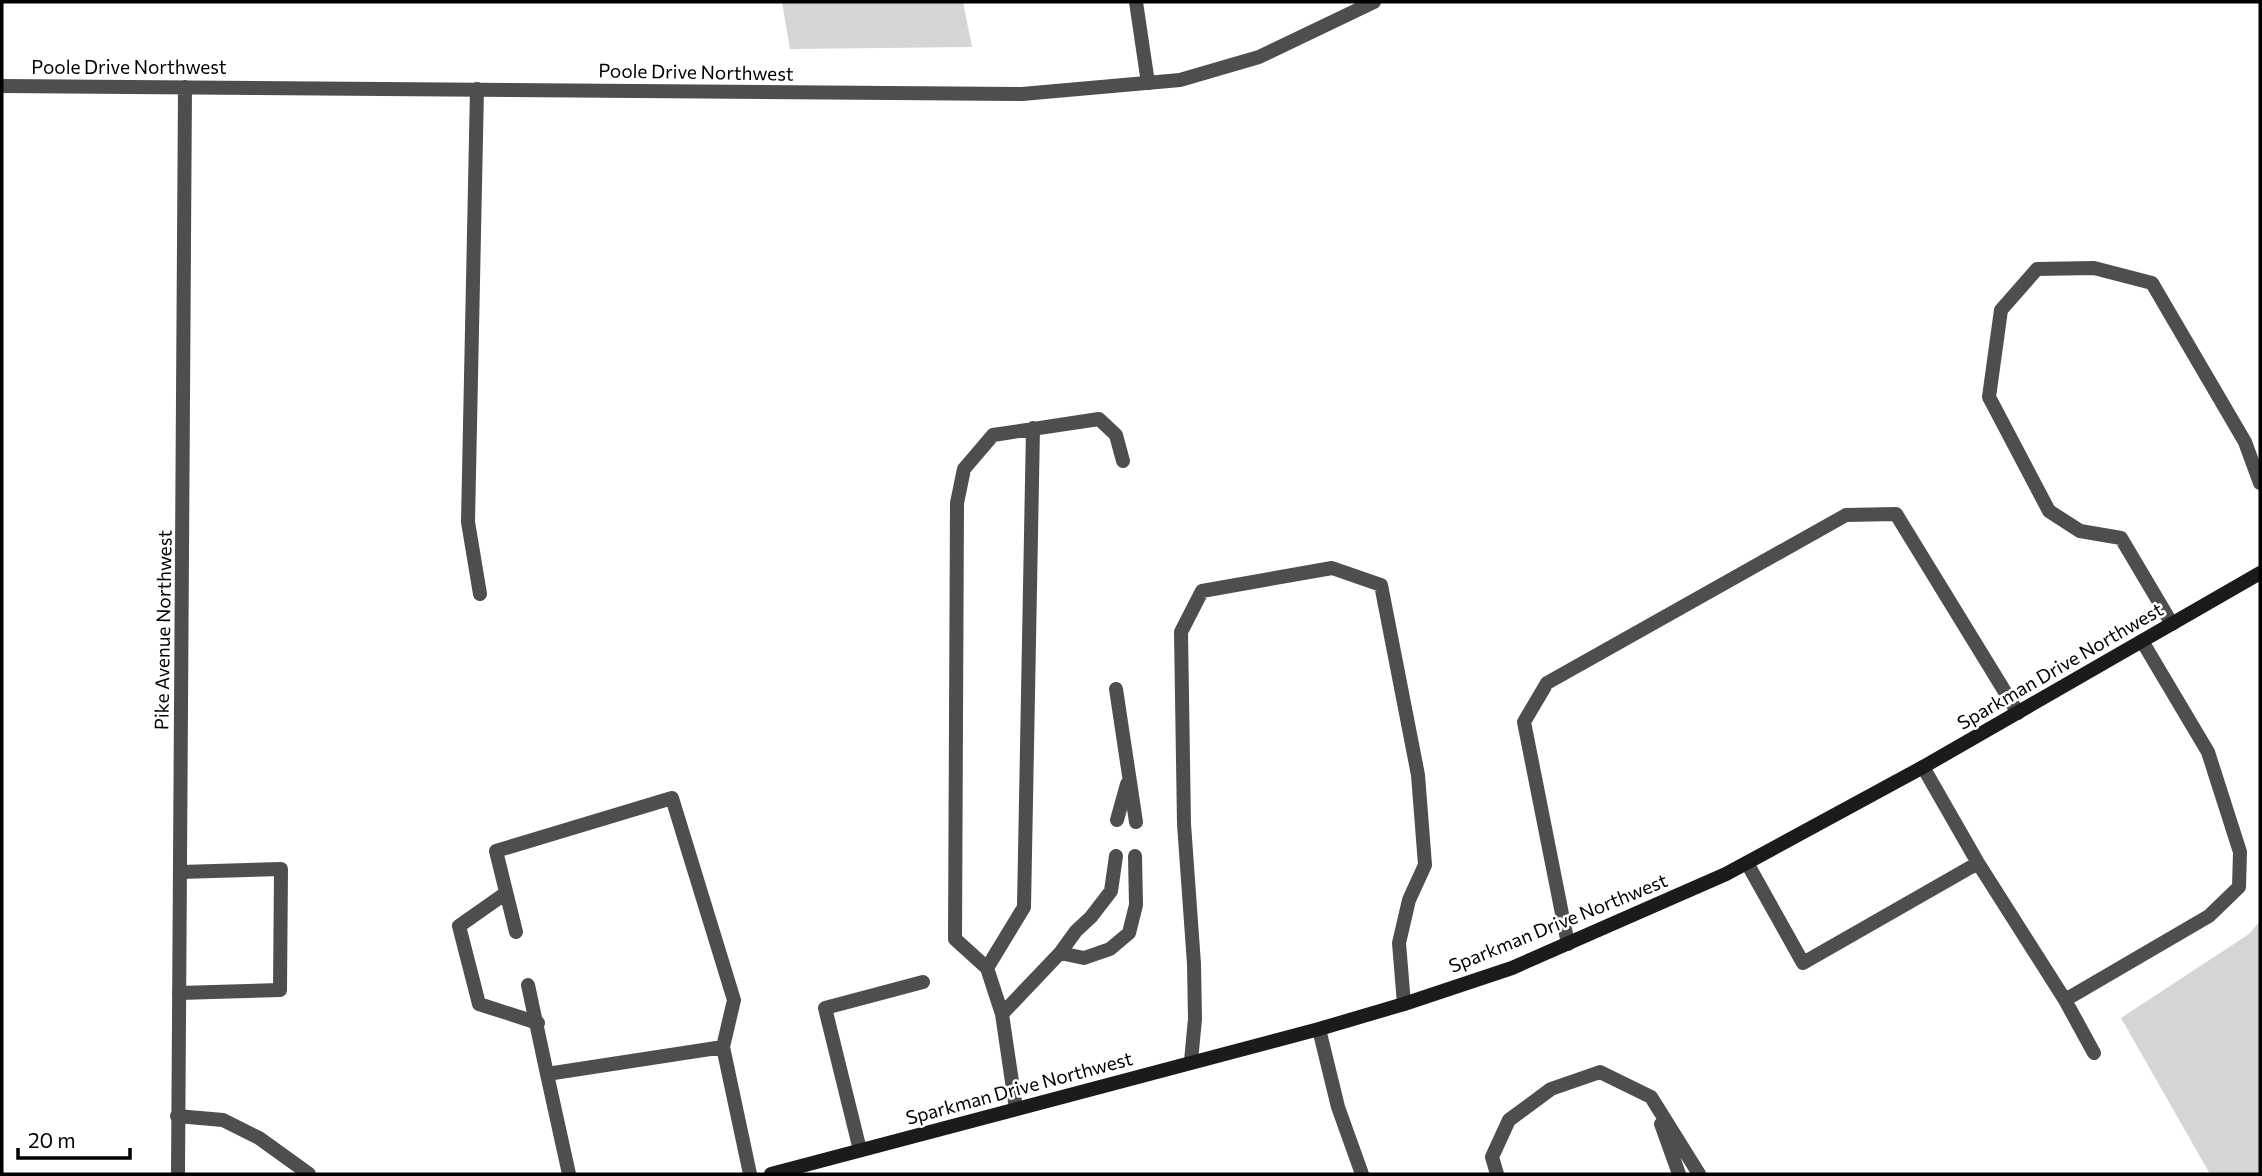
<svg xmlns="http://www.w3.org/2000/svg" width="2262" height="1176" font-family="Commissioner,sans-serif">
	<style>
		.green { fill: #d5d5d5 }
		.lines { fill: none; stroke-linecap: round; stroke-linejoin: round }
		.lane { stroke: #4e4e4e; stroke-width: 14 }
		.street { stroke: #4e4e4e; stroke-width: 14 }
		.secondary { stroke: #1b1b1b; stroke-width: 14 }
		.labels { text-anchor: middle; stroke-width: 5; stroke-linejoin: round; paint-order: stroke }
		.street-label { font-size: 19px; fill: #000; stroke: #fff }
	</style>
	<rect width="100%" height="100%" fill="#fff"/>
	<path class="green" d="M782 2H963L972 47 790 49Z
		M2260 921V1174H2210L2121 1018 2249 934Z"/>
	<g class="lines">
		<path class="lane" d="M1136 2 1148 83
			M477 89 468 522 480 594
			M2172 624 2121 538 2080 531 2049 511 1989 397 2001 310 2037 269 2094 268 2152 283 2245 442 2260 483
			M1116 689 1136 822
			M1923 767 1978 863 2065 1000 2209 916 2239 887 2240 852 2208 752 2142 641
			M1117 820 1127 784
			M1747 863 1803 963 1978 863
			M506 893 459 926 479 1004 538 1023
			M516 932 496 851 672 798 734 1000 723 1047 750 1174
			M1568 944 1524 722 1547 683 1846 515 1896 514 2018 713
			M1060 953 1076 931 1091 917 1111 891 1116 856
			M987 968 955 939 957 503 964 469 993 435 1099 419 1116 435 1123 461
			M528 985 547 1074
			M179 993 280 990 281 869 180 872
			M2065 1000 2094 1053
			M1002 1014 1060 953 1084 958 1110 949 1129 933 1136 905 1135 856
			M1319 1029 1338 1107 1362 1174
			M1191 1061 1195 1019 1194 964 1184 824 1181 632 1202 591 1332 568 1381 585 1418 775 1425 865 1409 900 1399 943 1404 1004
			M1016 1109 1002 1014 987 968 1024 907 1033 428
			M177 1116 223 1120 259 1138 309 1174
			M1661 1124 1679 1174
			M860 1150 825 1008 923 982
			M569 1174 547 1074 723 1047
			M1497 1174 1492 1157 1509 1120 1551 1089 1600 1072 1651 1097 1699 1174"/>
		<path class="street" d="M2 86 1022 94 1180 80 1259 57 1374 2
			M178 1174 185 87"/>
		<path class="secondary" d="M771 1174 1319 1029 1404 1004 1512 968 1726 874 1923 767 2260 573"/>
	</g>
	<g class="labels">
		<g class="street-label">
			<text x="129" y="74">Poole Drive Northwest</text>
			<text transform="translate(696 72) rotate(1)" y="7">Poole Drive Northwest</text>
			<text transform="translate(163 630) rotate(-89)" y="7">Pike Avenue Northwest</text>
			<text transform="translate(2060 666) rotate(-30)" y="7">Sparkman Drive Northwest</text>
			<text transform="translate(1558 923) rotate(-22)" y="7">Sparkman Drive Northwest</text>
			<text transform="translate(1019 1088) rotate(-15)" y="7">Sparkman Drive Northwest</text>
		</g>
	</g>
	<rect width="2262" height="1176" fill="none" stroke="#000000" stroke-width="7"/>
	<path d="M18 1148v10h112v-10" fill="none" stroke="#000000" stroke-width="3.5"/>
	<text x="28" y="1148" font-size="21" fill="#000000" stroke="#ffffff" stroke-width="5" paint-order="stroke">20 m</text>
</svg>
